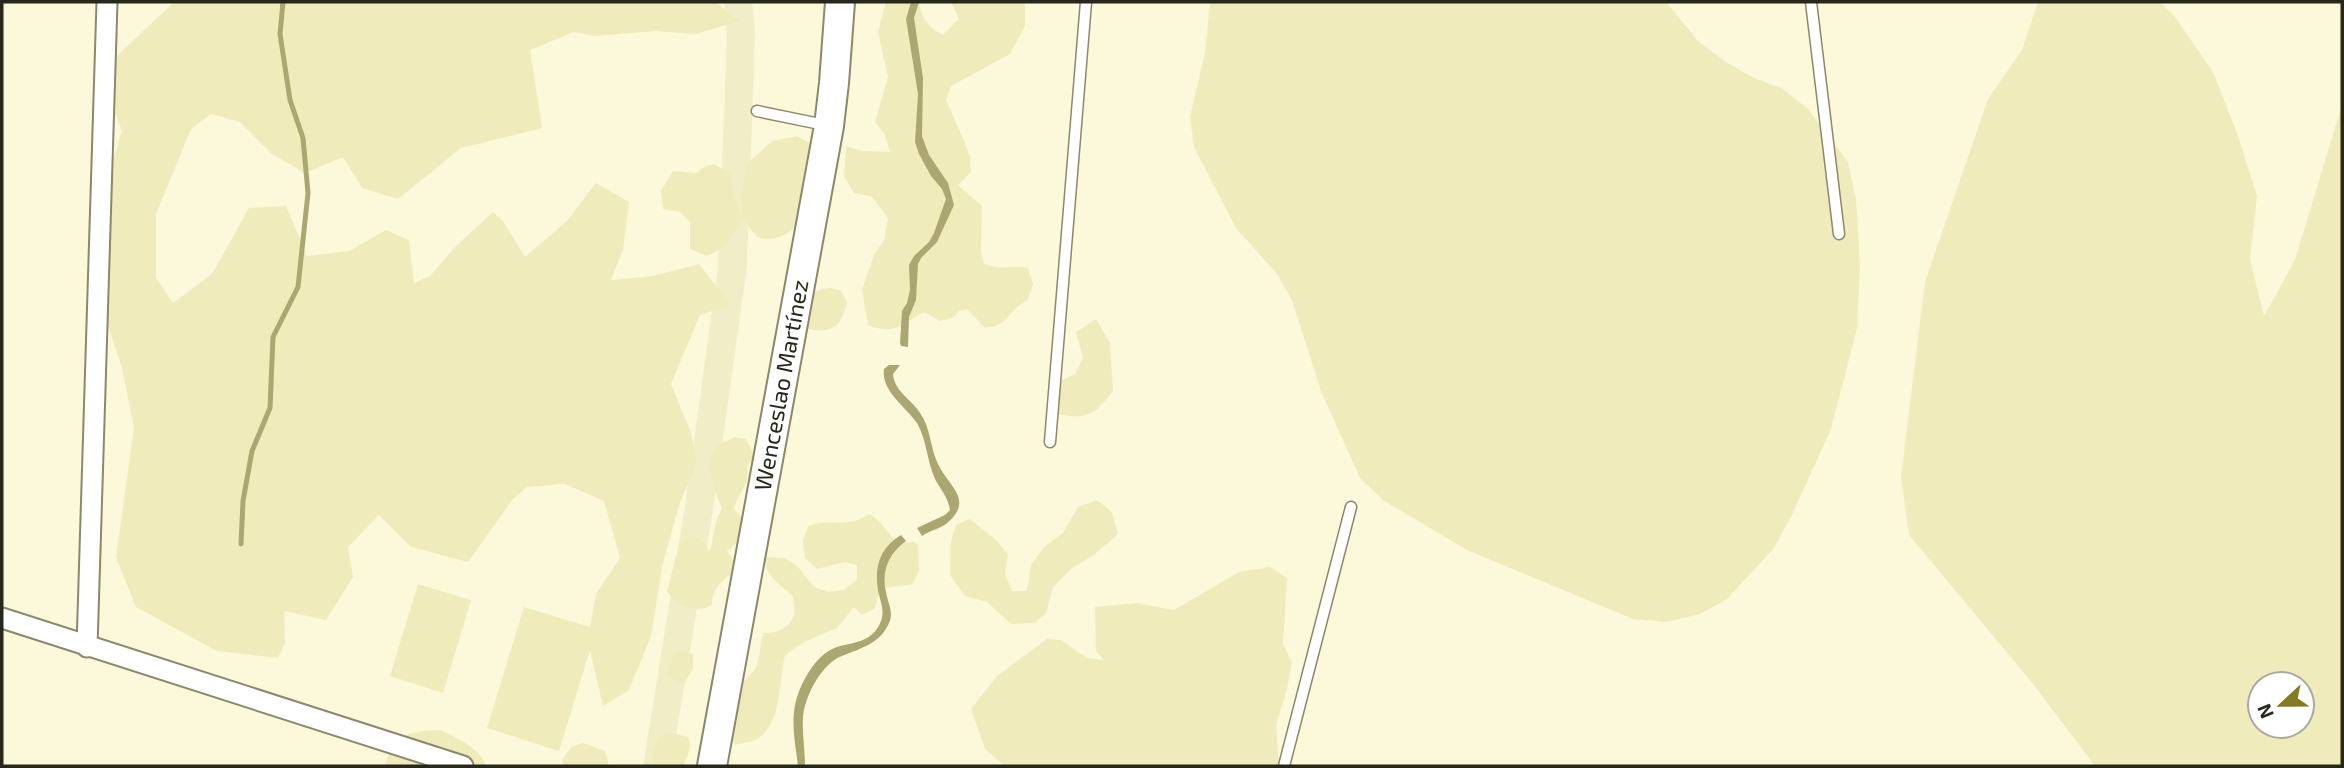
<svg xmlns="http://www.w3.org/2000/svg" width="2344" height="768" font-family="'Exo 2',sans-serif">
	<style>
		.built { fill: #f1eec7 }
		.green { fill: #f0ebba; fill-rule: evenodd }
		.water { fill: #aca771 }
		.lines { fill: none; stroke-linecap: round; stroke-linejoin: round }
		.stream { stroke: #aca771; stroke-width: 5 }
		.lane-casing { stroke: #8b886c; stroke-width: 13 }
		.street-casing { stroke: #8b886c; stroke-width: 23 }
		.secondary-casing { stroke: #8b886c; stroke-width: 32 }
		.lane { stroke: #fff; stroke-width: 10 }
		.street { stroke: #fff; stroke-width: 19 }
		.secondary { stroke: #fff; stroke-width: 28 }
		.labels { text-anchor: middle; stroke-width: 7; stroke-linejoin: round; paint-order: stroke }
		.street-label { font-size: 23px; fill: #28271b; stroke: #fff }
	</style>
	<rect width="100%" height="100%" fill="#fbf9d9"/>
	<path class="built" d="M724 2H752L755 32 747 266 713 510 671 766H643L685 506 718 267 727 35Z"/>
	<path class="green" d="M174 2H715L740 21 695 34 656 31 594 36 574 32 530 50 542 128 461 148 398 199 362 188 343 157 305 173 272 154 240 122 211 114 191 129 156 214V278L173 303 212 274 249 208 286 206 307 256 349 251 386 230 409 240 414 283 430 276 456 246 493 212 503 221 525 257 567 221 596 183 629 202 623 249 611 280 653 276 699 264 731 305 700 315 671 384 691 433 697 464 680 502 662 567 651 636 629 690 603 706 590 650 559 751 487 728 524 607 590 627 596 594 620 558 604 501 565 484 527 487 513 499 468 562 411 547 379 515 348 547 353 577 326 620 284 611 285 643 278 658 217 651 136 607 116 557 134 428 122 368 92 278 97 212 122 131 107 92 117 56Z
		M886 2H919C922 20 927 26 943 35L959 19 951 2H1025V26L1010 54 951 86 946 100 964 141 970 157 971 172 958 185 982 206 981 252 984 264C1002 271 1011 265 1028 268L1033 284 1028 300C1006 311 1010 326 985 328L967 309 959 311 954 317 940 321 924 312C902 324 894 336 868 325L862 290 874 255 884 240 888 218 871 196 854 193 844 176 846 146 862 151 890 152 885 135 875 122 888 77 878 32Z
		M1210 2H1666L1698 41 1726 62 1754 78 1783 89 1808 109 1848 162 1856 200 1860 264 1857 328 1831 429 1792 515 1774 548 1727 599 1700 614 1666 622 1633 619 1467 550 1383 500 1360 478 1321 391 1292 300 1278 275 1236 228 1194 147 1190 117 1205 53Z
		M2038 2H2160L2175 17 2213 72 2237 133 2257 196 2250 259 2264 316 2295 260 2342 105V766H2095L2033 684 1909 535 1901 477 1925 282 1988 99 2022 50ZM2260 684H2302V726H2260Z
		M797 136 820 149 812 212C795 227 781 245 757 237L743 219 723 248 707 256 690 249V222L680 212 663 209 661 191 673 171 696 173 706 166 714 164 730 174 733 194 742 216V193L747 164 772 141Z
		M831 288 841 291 847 302C842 327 831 335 805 328L807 296 822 289Z
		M1096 319 1110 343 1113 391C1094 415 1088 420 1058 414L1052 385 1075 374 1083 358 1076 332Z
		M735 437 746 439 755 457 747 466C751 486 738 491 734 509L745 521 742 539 727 551 739 569C723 579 713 586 712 605 694 614 679 606 667 592L679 545 693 535 701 541 710 551C714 535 714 522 722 508 714 489 700 460 720 444 724 441 731 439 735 437Z
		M1097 500 1112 512 1118 534 1094 555 1072 568 1053 587 1046 613 1035 623 1011 624 987 602 965 596 950 575 951 541 956 525 970 519 998 542 1008 554 1005 574 1012 591H1027L1031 565 1044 547 1063 533 1078 507Z
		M870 514C883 522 886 533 899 543L914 542 918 545 919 570 913 584 885 588 878 596 875 608 862 615 854 607 837 628 804 642 785 655C779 678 782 726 757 739 751 742 742 743 735 745L726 732 739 686 754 671 758 662 763 633C775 634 791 628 794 614 795 609 793 601 793 596 780 584 764 576 765 557L785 558 798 567 814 587 828 592 843 590 857 580V565L845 562 817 569 805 558 803 541 808 526C831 517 844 530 870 514Z
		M1270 567 1287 578 1283 644 1292 662 1287 689 1276 725 1279 766H1005L985 749 971 709 997 676 1047 639 1061 640 1087 658 1104 660 1096 651 1095 607 1136 603 1174 610 1239 572Z
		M418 584 471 600 443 693 390 676Z
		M680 651 693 654V669L684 683H678L668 674 673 655Z
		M441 730C457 739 481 748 486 766H388L386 764C391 732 414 731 441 730Z
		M672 733 688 737C692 748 688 755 683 766H654L652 749 661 735Z
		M583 743 605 751 609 766H564L562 760 571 747Z"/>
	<path class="water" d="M911 2H919L914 18 923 78 922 136 929 155 948 183 954 205 937 242 921 258 918 264 916 300 909 317 908 347 901 346 900 343 902 311 907 303 910 290 909 265 914 256 929 242 934 233 946 199 942 189 931 176 919 154 915 142 918 94 906 19Z
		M889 365H900L893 374C894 391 912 400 920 413 931 428 930 448 938 464 949 487 975 500 946 524 939 529 929 531 922 536L917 528 945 515 950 510C948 497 942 492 936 481 927 463 927 440 917 423 905 406 881 391 884 369Z
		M901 535 906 541C889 553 881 571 886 592 888 604 894 612 889 623 880 644 861 648 842 656 822 663 804 697 803 718 802 733 805 751 805 766H798C796 748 792 731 794 712 796 690 814 654 837 647 855 642 873 642 881 621 885 610 880 601 878 590 874 566 880 548 901 535Z"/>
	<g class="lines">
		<path class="stream" d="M241 544 243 501 252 451 270 408 273 337 298 287 308 193 303 138 290 100 280 34 283 2"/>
		<defs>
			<path id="lane" d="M1811 2 1839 234
				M757 111 825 125
				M1050 442 1086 2
				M1284 766 1351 507"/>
			<path id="street" d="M2 618 463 766
				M87 647 107 2"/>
			<g id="secondary">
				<path id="s1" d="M712 766 829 126 834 83 840 2"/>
			</g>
		</defs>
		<use href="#lane" class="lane-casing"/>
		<use href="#street" class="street-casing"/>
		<use href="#secondary" class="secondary-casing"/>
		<use href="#lane" class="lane"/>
		<use href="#street" class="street"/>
		<use href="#secondary" class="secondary"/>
	</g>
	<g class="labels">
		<g class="street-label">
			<text dy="8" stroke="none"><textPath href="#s1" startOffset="387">Wenceslao Martínez</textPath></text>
		</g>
	</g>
	<rect width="2344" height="768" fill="none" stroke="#28271b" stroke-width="7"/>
	<g transform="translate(2281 705) rotate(248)"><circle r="33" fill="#ffffff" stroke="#a9a9a4" stroke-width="2"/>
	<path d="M0-5L12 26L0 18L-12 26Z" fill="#847b21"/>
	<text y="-10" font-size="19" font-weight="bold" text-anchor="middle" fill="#28271b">N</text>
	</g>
</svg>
